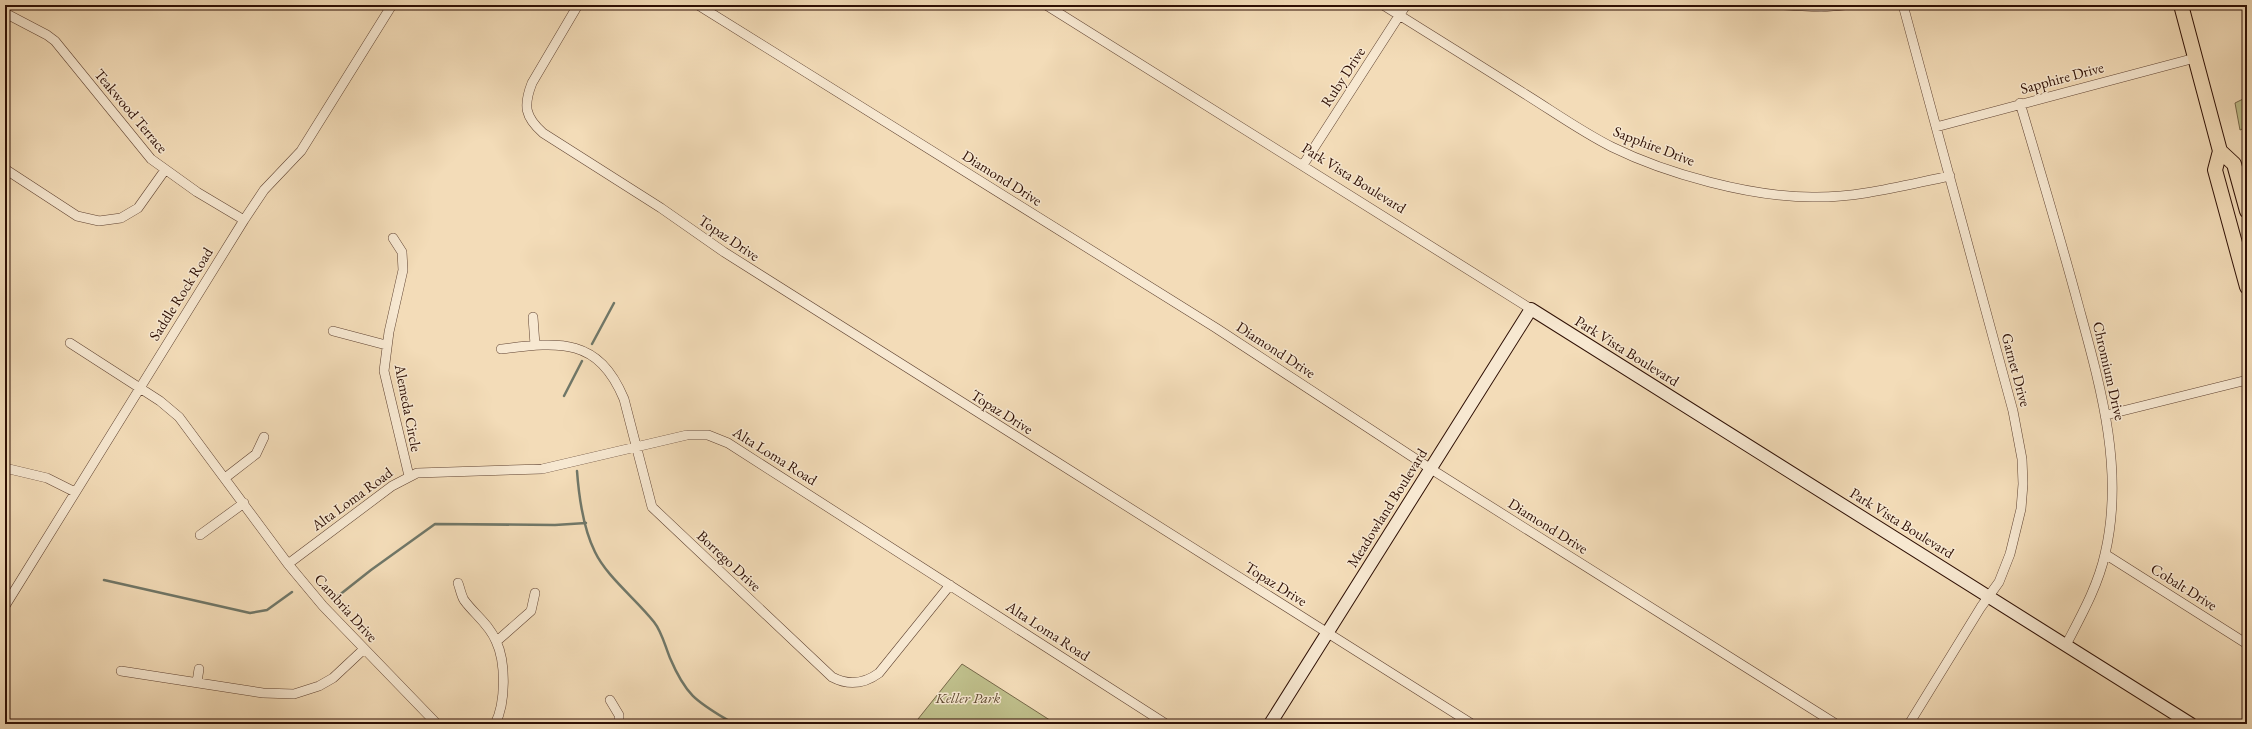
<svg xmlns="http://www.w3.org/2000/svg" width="2252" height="729" font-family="'EB Garamond',serif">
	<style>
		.green { fill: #bfbf8b; stroke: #766748 }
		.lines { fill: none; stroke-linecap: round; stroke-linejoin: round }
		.stream { stroke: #707768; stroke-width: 2.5 }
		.street-casing { stroke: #5f4231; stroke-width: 10 }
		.secondary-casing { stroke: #2e0f04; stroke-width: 14 }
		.primary-casing { stroke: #2e0f04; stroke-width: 16 }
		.street { stroke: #f7e8d1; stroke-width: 9 }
		.secondary { stroke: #f7e8d1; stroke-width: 12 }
		.primary { stroke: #f3dcb8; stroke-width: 14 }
		.labels { text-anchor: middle; stroke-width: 3; stroke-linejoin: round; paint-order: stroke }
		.street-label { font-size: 15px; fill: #2e0f04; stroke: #f7e8d1 }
		.park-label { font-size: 15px; font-style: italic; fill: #614d33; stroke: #f7e8d1 }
	</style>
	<rect width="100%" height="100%" fill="#f3dcb8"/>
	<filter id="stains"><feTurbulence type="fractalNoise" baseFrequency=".005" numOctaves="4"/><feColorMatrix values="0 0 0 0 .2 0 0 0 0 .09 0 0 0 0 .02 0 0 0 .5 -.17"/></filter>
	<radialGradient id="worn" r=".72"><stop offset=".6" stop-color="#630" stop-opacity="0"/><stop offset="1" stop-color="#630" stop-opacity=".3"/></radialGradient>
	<path class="green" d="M2247 97V127L2240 130 2235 103Z
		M962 664 1056 724H914Z"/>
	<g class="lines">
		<path class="stream" d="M592 344 614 303
			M564 396 582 361
			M577 471C579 498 583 528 595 552 607 577 636 599 654 622 662 632 665 646 670 658 687 698 698 702 734 724
			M104 580 250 613 267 610 292 592
			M333 600 371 570 435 524 555 525 586 523"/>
		<defs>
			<path id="street" d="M578 5 532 83C523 106 525 117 543 133L661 208 724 252 1472 724
				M698 5 1216 328 1431 469 1836 724
				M1046 5 1531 309
				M1383 5C1431 35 1478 64 1525 94 1554 112 1582 132 1612 147 1667 174 1751 197 1812 197 1858 198 1905 185 1950 176
				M1784 5 1821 7 1845 5
				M1903 5 2013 411 2022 459 2023 484 2021 509 2010 554 1999 582 1981 607 1909 724
				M5 13 47 35 55 41 151 159 197 192 244 220
				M2020 103C2040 170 2060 237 2078 304 2100 385 2125 469 2105 554 2098 586 2081 616 2066 645
				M1936 127 2195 58
				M1303 165 1406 5
				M5 169 77 216 99 221 121 218 138 208 165 170
				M393 238 402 252 403 270 389 332 384 371 409 476
				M533 317 535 345
				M333 331 386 345
				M70 343 160 401 179 417 288 564 323 606 437 724
				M501 349C560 342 598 337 624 399L652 507 832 677C849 686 864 684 879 673L950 585
				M2106 415 2247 380
				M5 468 47 478 75 492
				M225 478 256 454 264 437
				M200 535 244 503
				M2105 554 2247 644
				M288 564 392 486 417 473 542 469 687 435H708L728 443 1166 724
				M458 583C460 588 461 595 464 600 474 614 489 624 496 641 506 662 506 703 495 724
				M5 606 244 220 264 190 301 151 392 5
				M497 641 531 611 535 593
				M121 671 263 693 294 694 319 686 333 678 364 649
				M197 682 199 669
				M610 700 619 715V724"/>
			<path id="secondary" d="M1270 724 1531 309 2191 724"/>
			<path id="primary" d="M2181 5 2220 151 2234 164 2247 211
				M2220 151 2215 170 2247 287"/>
		</defs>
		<use href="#street" class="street-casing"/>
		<use href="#secondary" class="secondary-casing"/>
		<use href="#primary" class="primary-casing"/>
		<use href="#street" class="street"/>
		<use href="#secondary" class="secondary"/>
		<use href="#primary" class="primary"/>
	</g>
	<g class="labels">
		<g class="street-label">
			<text transform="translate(1343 77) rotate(-57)" y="5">Ruby Drive</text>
			<text transform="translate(2062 78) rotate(-15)" y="5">Sapphire Drive</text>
			<text transform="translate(131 111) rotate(50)" y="5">Teakwood Terrace</text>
			<text transform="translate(1654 146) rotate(21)" y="5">Sapphire Drive</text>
			<text transform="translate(1002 178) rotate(32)" y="5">Diamond Drive</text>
			<text transform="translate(1354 178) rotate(32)" y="5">Park Vista Boulevard</text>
			<text transform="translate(729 238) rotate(34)" y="5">Topaz Drive</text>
			<text transform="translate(181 294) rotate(-58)" y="5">Saddle Rock Road</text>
			<text transform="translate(1276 350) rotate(33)" y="5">Diamond Drive</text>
			<text transform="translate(1627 351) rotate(32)" y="5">Park Vista Boulevard</text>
			<text transform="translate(2016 370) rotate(75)" y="5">Garnet Drive</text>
			<text transform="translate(2109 371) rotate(77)" y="5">Chromium Drive</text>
			<text transform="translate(408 408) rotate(79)" y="5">Alemeda Circle</text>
			<text transform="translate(1002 412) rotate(32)" y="5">Topaz Drive</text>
			<text transform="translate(775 456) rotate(32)" y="5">Alta Loma Road</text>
			<text transform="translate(352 499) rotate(-36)" y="5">Alta Loma Road</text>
			<text transform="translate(1387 508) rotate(-58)" y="5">Meadowland Boulevard</text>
			<text transform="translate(1902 523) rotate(32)" y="5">Park Vista Boulevard</text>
			<text transform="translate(1548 526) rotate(32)" y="5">Diamond Drive</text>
			<text transform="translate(729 561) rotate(43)" y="5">Borrego Drive</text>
			<text transform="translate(1276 584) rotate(32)" y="5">Topaz Drive</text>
			<text transform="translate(2184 587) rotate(32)" y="5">Cobalt Drive</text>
			<text transform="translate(346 608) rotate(48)" y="5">Cambria Drive</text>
			<text transform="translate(1048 631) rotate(33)" y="5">Alta Loma Road</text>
		</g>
		<g class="park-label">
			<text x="968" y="703">Keller Park</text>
		</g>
	</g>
	<rect width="2252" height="729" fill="none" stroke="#f3dcb8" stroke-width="20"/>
	<rect x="6" y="6" width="2240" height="717" fill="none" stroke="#2e0f04" stroke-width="2"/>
	<rect x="10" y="10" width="2232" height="709" fill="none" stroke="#2e0f04"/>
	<rect width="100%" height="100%" filter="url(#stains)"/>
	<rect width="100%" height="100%" fill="url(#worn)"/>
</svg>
